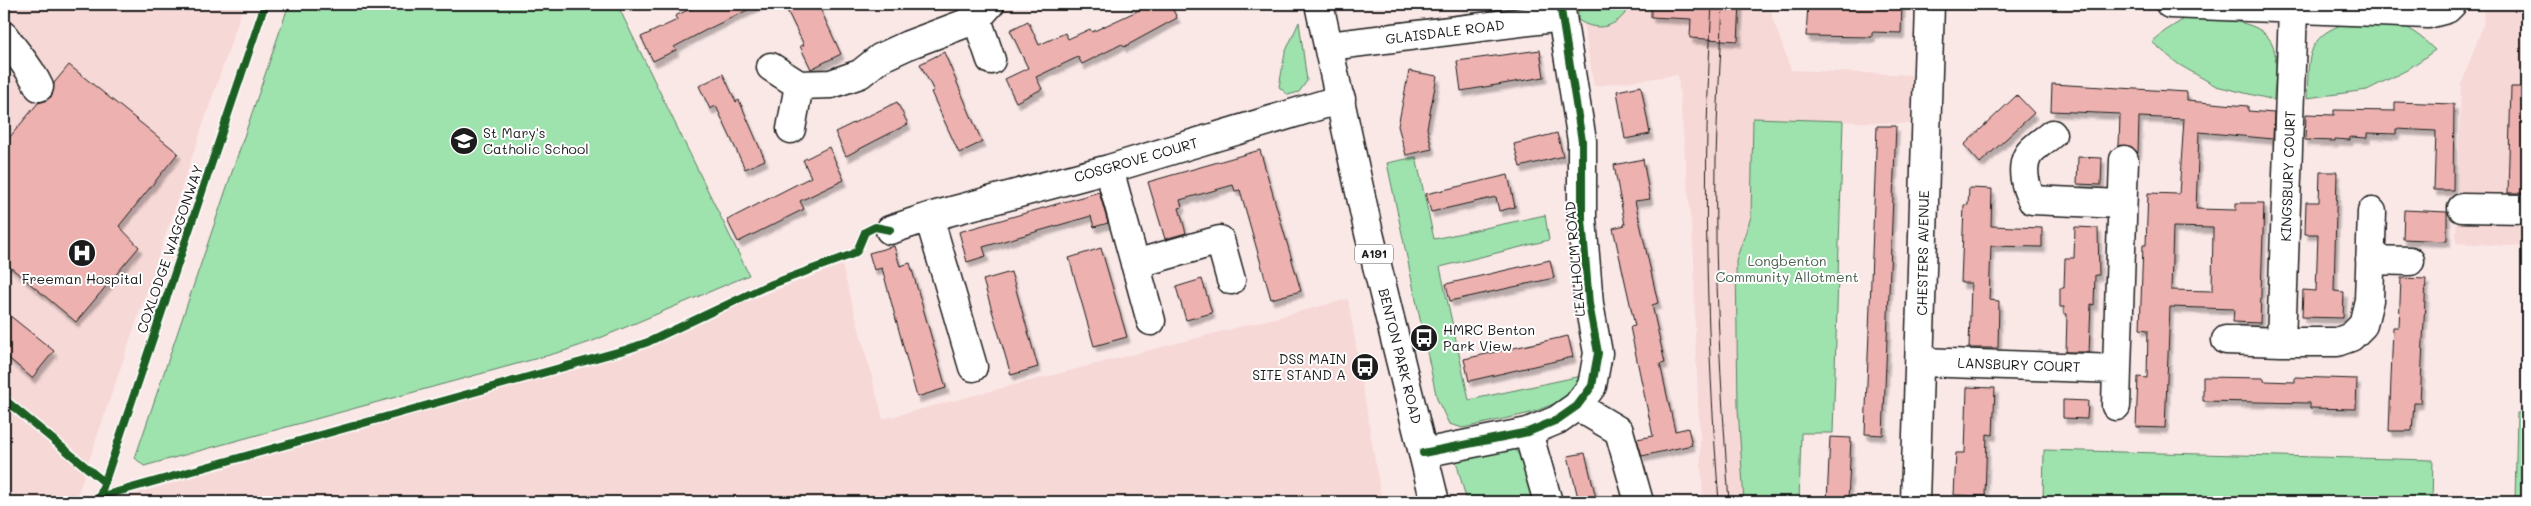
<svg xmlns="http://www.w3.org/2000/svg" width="2531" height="506" font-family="Mali,sans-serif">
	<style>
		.built { fill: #f6d8d6 }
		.green { fill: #9ee2ad; stroke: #5d7f64 }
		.building { fill: #edb2af; stroke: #1c1c1c; fill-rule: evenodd; filter: url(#shadow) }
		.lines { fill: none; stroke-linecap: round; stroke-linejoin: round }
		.minor-casing { stroke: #1c1c1c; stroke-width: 31 }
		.major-casing { stroke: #1c1c1c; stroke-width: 31 }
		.minor { stroke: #fff; stroke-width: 28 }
		.major { stroke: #fff; stroke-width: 28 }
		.tram { stroke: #1c1c1c; stroke-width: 1 }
		.cycleway-casing { stroke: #fff; stroke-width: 11 }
		.cycleway { stroke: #1b5e20; stroke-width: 8 }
		.labels { text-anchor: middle; stroke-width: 4; stroke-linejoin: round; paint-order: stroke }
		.shield { fill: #fff; stroke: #606060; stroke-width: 1 }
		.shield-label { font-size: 12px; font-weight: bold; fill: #1c1c1c }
		.street-label { font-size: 14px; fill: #1c1c1c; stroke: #fff }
		.poi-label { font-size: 14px; fill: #1c1c1c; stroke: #fff; text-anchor: start }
		.park-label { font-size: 14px; fill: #4a614f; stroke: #fff }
	</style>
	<defs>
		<filter id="shadow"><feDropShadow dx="3" dy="5.5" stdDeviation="1" flood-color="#0004"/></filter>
	</defs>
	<rect width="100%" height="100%" fill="#fae8e7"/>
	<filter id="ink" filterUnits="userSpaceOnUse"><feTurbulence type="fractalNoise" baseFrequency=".02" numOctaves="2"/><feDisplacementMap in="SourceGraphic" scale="10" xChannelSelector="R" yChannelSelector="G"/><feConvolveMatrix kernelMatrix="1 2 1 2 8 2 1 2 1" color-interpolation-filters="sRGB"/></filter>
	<g filter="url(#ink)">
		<path class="built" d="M4 4H244L75 502H4Z
			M1580 4H1772V17L1791 70 1913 75 1911 124 1753 118 1751 217 1736 260 1738 408 1744 502H1703L1695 334 1694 258 1678 75 1594 86Z
			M2484 4H2527V247L2456 243 2461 85 2483 25Z
			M842 265 883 419 1348 299 1382 502H119L120 498 640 350 760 296Z"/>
		<path class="green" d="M289 4H617L749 275 593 341 564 351 144 466 135 458Z
			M1578 4H1631C1620 26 1599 34 1578 20Z
			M2184 19C2212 21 2269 14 2275 53 2278 67 2274 85 2274 100L2216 86 2178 64 2152 42 2165 31Z
			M1299 22 1307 81 1299 92 1288 95 1279 87 1285 53Z
			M2344 24 2404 25 2422 38 2435 50 2407 70 2367 90 2307 98C2309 62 2304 37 2344 24Z
			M1753 118 1843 121 1833 433H1801L1799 502H1744L1738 408 1736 260 1751 217Z
			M1416 157 1434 239 1545 215 1549 240 1440 267 1469 400 1581 376 1566 399 1531 413 1463 428 1449 424 1437 399 1387 163Z
			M2517 413H2527V502H2515Z
			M1511 445 1525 462 1537 502H1467L1456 461 1464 454Z
			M2044 450 2433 460 2432 502H2043Z"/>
		<path class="building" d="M701 4H760L708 29 674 47 676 50 653 61 641 37 677 20 675 16Z
			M784 4H818L841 54 811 69 800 46 804 45Z
			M1152 4H1170L1177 18 1124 47 1122 44 1082 64 1078 57 1036 77 1042 89 1016 102 1005 79 1028 68 1010 30 1028 21 1039 45 1065 33 1068 39 1090 29 1092 32Z
			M1651 4H1740L1738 41 1690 38 1691 19 1651 17Z
			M1808 4H1902L1901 33 1872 32V37L1806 36Z
			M1540 50 1544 77 1461 91 1457 61Z
			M944 52 982 142 959 153 931 92 934 91 920 64Z
			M69 65 178 153 119 226 139 247 76 322 4 262V144L38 103 45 101 52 96 54 83Z
			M1409 71 1437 76 1427 128 1432 149 1406 155 1398 126Z
			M723 74 736 102 739 100 765 160 745 169 716 106 710 109 699 86Z
			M2052 84 2187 92V101L2248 106V111L2274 113 2273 139 2199 132 2196 209 2236 210V203H2264L2260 323 2233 322 2234 309 2170 307 2165 428 2136 427 2138 377 2147 378 2148 330 2140 329 2143 245H2146L2148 193 2179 194 2184 119 2139 117 2138 153 2132 147 2119 146 2120 114 2051 111ZM2173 227 2213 228 2212 291 2171 290Z
			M1641 86 1650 134 1625 139 1617 91Z
			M2511 87H2527V193H2508Z
			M2017 95 2034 113 1980 163 1964 145Z
			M897 102 908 124 846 156 835 132Z
			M2395 102 2454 104 2453 190H2434L2436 131 2396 129V134L2367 133V138L2350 137V140L2335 139V141L2305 140 2306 114 2334 115V110L2395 111Z
			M1877 126H1896L1883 435 1865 434Z
			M1557 133 1563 156 1520 167 1514 144Z
			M829 147 844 180 800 201 804 209 738 242 727 220 811 177 803 160Z
			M1260 150 1301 291 1271 299 1240 190 1235 191 1233 185 1180 200 1182 207 1179 208 1186 233 1165 239 1148 182Z
			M2078 157 2102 158 2101 185 2077 184Z
			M1643 159 1650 199 1635 201 1658 303 1652 305 1665 363 1660 364 1675 431 1688 428 1692 445 1642 456 1637 439 1653 436 1630 327 1635 326 1613 228 1625 225 1614 165Z
			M2320 172H2337L2334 291 2344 292 2343 318 2302 317 2303 290 2316 291 2318 234H2305L2306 202H2319Z
			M1508 175 1515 207 1499 211 1496 197 1431 212 1426 194Z
			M1969 188 1992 189 1991 226 2042 228V247L1991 246 1989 300 1999 301 1998 348H1969L1971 283H1961L1964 205H1968Z
			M1099 192 1108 223 1094 227 1091 216 983 247 986 256 967 262 959 232Z
			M2404 210 2447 212V241L2403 239Z
			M2075 227 2098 228 2099 275H2095L2094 305 2091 304 2089 352H2066L2067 314H2064V307H2060V288H2064L2065 258H2074Z
			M894 246 900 266 910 263 946 388 917 397 882 268 874 270 869 253Z
			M1101 248 1127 337 1094 346 1069 258Z
			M1550 260 1554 278 1450 301 1446 284Z
			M1011 272 1038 367 1011 375 983 280Z
			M2401 278 2426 279 2420 403H2414L2412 431H2389L2393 327H2399Z
			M1202 279 1212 313 1186 320 1176 287Z
			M4 311 54 351 32 378 4 354Z
			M1568 336 1573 357 1469 381 1464 359Z
			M2203 377 2264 378V381L2295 382V377L2357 379 2356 409 2310 408V403L2203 401Z
			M1967 387 1995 388 1993 435 1987 434 1985 496 1954 495 1956 453H1965Z
			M2063 400 2088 401 2087 419 2063 418Z
			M1830 437 1851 438 1848 502H1827Z
			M1585 453 1597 502H1579L1568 456Z"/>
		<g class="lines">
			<defs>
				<path id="minor" d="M2170 4 2428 14 2447 9 2452 4
					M2293 10 2281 342H2337L2351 337 2363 325 2369 300 2372 212
					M977 19 991 60
					M4 36C17 54 30 67 39 87
					M1329 46 1562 17
					M771 67 799 85 831 84 860 74 880 58 908 45 977 19 990 4
					M791 129 799 85
					M2052 134C2045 140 2033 147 2028 155 2020 169 2026 188 2032 200L2121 204
					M1109 169 1151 321
					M2462 208 2527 209
					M929 217 973 367
					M890 230 929 217 1109 169 1341 99
					M2370 260 2410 261
					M1135 264 1220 240 1231 280
					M2226 340 2281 342
					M1921 362 2117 369 2124 160
					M1577 406 1619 431 1639 502
					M2116 406 2117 369
					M1528 432 1548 502
					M1423 453 1528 432 1557 420 1577 406 1592 386 1598 353 1589 304 1582 219V141L1560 4
					M1915 502 1930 4"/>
				<path id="major" d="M1319 4 1368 229 1435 502"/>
			</defs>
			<use href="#minor" class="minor-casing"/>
			<use href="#major" class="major-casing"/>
			<use href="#minor" class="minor"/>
			<use href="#major" class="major"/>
			<path class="tram" d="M1712 4C1702 170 1706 336 1719 502
				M1723 4C1721 55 1717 107 1716 159 1714 273 1721 388 1729 502"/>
			<defs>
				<path id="cycleway" d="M4 399 104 482
					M1423 453 1528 432 1557 420 1577 406 1592 386 1598 353 1589 304 1582 219V141L1560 4
					M99 497 628 349 648 342 764 287 853 254 857 251 865 232 875 227 890 230
					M98 502 265 4"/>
			</defs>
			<use href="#cycleway" class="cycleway-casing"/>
			<use href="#cycleway" class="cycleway"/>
		</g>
	</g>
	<defs>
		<symbol id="school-disc" viewBox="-11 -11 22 22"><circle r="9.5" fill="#1c1c1c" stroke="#fff"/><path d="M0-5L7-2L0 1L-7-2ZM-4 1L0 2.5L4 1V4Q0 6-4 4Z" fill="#fff"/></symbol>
		<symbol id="hospital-disc" viewBox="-11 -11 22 22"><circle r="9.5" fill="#1c1c1c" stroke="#fff"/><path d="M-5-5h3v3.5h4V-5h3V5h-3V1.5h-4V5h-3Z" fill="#fff"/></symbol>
		<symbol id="bus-disc" viewBox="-11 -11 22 22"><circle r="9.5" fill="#1c1c1c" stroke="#fff"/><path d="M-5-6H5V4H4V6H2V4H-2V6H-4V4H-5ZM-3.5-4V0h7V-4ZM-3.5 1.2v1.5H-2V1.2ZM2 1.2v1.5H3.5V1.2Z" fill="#fff"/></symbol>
	</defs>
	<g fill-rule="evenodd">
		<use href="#school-disc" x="448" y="125" width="32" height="32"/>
		<use href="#hospital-disc" x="66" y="237" width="32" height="32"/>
		<use href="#bus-disc" x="1408" y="322" width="32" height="32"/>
		<use href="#bus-disc" x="1349" y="351" width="32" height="32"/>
	</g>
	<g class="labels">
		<rect class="shield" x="1355" y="244.5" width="38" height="19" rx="4"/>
		<g class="shield-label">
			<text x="1374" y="258">A191</text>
		</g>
		<g class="street-label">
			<text transform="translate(1445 32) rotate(-7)" y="5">GLAISDALE ROAD</text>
			<text transform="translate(1136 160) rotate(-16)" y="5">COSGROVE COURT</text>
			<text transform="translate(2288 176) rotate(-88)" y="5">KINGSBURY COURT</text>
			<text transform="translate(170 249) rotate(-71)" y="5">COXLODGE WAGGONWAY</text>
			<text transform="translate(1923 253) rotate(-89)" y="5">CHESTERS AVENUE</text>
			<text transform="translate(1575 259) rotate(-95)" y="5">LEALHOLM ROAD</text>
			<text transform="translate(1400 356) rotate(76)" y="5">BENTON PARK ROAD</text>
			<text transform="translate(2019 365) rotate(2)" y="5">LANSBURY COURT</text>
		</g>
		<g class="poi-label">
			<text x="483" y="138">St Mary's<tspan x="483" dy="16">Catholic School</tspan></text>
			<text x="82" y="284" text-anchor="middle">Freeman Hospital</text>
			<text x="1443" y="335">HMRC Benton<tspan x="1443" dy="16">Park View</tspan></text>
			<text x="1346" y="364" text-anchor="end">DSS MAIN<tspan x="1346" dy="16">SITE STAND A</tspan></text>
		</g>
		<g class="park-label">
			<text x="1787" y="266">Longbenton<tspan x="1787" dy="16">Community Allotment</tspan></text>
		</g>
	</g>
	<rect width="2531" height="506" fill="none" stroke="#fff" stroke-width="20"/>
	<rect x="10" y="10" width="2511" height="486" fill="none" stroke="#1c1c1c" stroke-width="2" filter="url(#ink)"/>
</svg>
